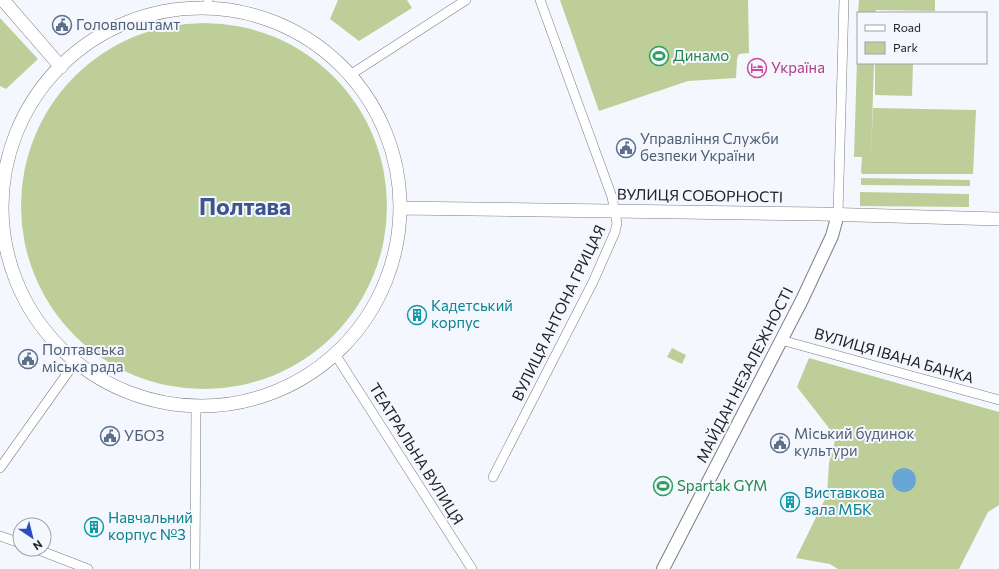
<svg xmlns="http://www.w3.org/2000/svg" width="999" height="569" font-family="Commissioner,sans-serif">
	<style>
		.green { fill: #bdce98 }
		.water { fill: #67a7d5 }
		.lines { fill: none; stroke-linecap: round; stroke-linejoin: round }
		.street-casing { stroke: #7b7d82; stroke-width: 10 }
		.secondary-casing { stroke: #7b7d82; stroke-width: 14 }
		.primary-casing { stroke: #7b7d82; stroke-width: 14 }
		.street { stroke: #fff; stroke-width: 9 }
		.secondary { stroke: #fff; stroke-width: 12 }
		.primary { stroke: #fff; stroke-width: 13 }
		.labels { text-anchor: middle; stroke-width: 4; stroke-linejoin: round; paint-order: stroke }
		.service-label { font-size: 15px; fill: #4e5e75; stroke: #f4f7fd; text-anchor: start }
		.leisure-label { font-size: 15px; fill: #27864d; stroke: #f4f7fd; text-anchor: start }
		.hotel-label { font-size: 15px; fill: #b23c85; stroke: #f4f7fd; text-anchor: start }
		.street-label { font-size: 15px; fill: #222326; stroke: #f4f7fd }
		.culture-label { font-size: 15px; fill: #0d838f; stroke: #f4f7fd; text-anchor: start }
		.town-label { font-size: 23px; font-weight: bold; fill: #3e548f; stroke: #f4f7fd }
	</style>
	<rect width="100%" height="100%" fill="#f4f7fd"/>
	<path class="green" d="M338 0H407L412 8 359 41 330 19Z
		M560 0H748L749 53 739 54 737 59 736 78 688 81 599 111Z
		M859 0H935V11L876 10 875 13H858Z
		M0 18 38 59 6 89 0 86Z
		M21 206a183 183 0 1 1 366 0a183 183 0 1 1-366 0Z
		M858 27V63H874L871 157 873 108 976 110 973 174H862L861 171 862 157H854Z
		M875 63H913L912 96 875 95Z
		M861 178 970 180V186L861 185Z
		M860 192 969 194V207L860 206Z
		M672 348 686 355 682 364 667 357Z
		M809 358 999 412V505L988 512 959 569H838L830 564 796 558 827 495 829 463 836 437 797 387Z"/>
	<path class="water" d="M892 480a12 12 0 1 1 24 0a12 12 0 1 1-24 0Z"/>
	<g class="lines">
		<defs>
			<path id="street" d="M208 8V0
				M350 75 466 0
				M0 197H3
				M0 210H3
				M838 214 844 0
				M781 340 999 400
				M335 354 472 569
				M0 468 76 361
				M493 477 593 282 615 232 617 223 612 197 540 0
				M0 536 20 543
				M36 549 88 569
				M195 569 196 406"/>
			<path id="secondary" d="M663 569 802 300 832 236 838 214"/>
			<path id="primary" d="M3 0 61 67
				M2 207a199 199 0 1 1 398 0a199 199 0 1 1-398 0Z
				M400 208 820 214 999 219"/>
		</defs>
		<use href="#street" class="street-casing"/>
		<use href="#secondary" class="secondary-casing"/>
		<use href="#primary" class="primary-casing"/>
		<use href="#street" class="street"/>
		<use href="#secondary" class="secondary"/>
		<use href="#primary" class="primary"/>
	</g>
	<defs>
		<symbol id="civic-ring" viewBox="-11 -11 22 22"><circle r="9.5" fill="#f4f7fd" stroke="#5c6f8a" stroke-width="1.5"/><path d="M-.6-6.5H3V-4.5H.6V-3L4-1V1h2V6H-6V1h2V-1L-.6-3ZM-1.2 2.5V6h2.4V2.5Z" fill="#5c6f8a"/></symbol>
		<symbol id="stadium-ring" viewBox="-11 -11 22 22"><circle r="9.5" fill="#f4f7fd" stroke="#2e9e5b" stroke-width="1.5"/><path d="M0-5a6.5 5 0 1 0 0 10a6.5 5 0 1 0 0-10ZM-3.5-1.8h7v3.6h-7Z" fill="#2e9e5b"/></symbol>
		<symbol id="hotel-ring" viewBox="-11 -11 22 22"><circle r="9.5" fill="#f4f7fd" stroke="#d1479c" stroke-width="1.5"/><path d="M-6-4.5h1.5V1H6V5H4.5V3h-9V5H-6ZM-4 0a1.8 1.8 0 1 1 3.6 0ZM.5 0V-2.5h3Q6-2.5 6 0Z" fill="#d1479c"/></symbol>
		<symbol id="building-ring" viewBox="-11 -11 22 22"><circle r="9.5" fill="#f4f7fd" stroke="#0f9aa8" stroke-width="1.5"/><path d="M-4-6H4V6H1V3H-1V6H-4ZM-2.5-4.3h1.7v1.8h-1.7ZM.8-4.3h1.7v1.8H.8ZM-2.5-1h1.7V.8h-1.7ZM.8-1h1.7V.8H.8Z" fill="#0f9aa8"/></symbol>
	</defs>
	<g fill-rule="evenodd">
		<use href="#civic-ring" x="51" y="14" width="22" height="22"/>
		<use href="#stadium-ring" x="648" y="45" width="22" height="22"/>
		<use href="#hotel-ring" x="746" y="57" width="22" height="22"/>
		<use href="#civic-ring" x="615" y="137" width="22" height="22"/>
		<use href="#building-ring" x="406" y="304" width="22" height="22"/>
		<use href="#civic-ring" x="17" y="348" width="22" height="22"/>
		<use href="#civic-ring" x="99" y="425" width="22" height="22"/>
		<use href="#civic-ring" x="769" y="432" width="22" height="22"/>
		<use href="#stadium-ring" x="652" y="475" width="22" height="22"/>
		<use href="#building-ring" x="779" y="491" width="22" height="22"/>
		<use href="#building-ring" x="83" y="516" width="22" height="22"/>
	</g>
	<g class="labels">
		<g class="service-label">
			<text x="76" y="30">Головпоштамт</text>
			<text x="640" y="144">Управління Служби<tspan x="640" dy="17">безпеки України</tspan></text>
			<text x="42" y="355">Полтавська<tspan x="42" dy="17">міська рада</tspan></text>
			<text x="794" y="439">Міський будинок<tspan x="794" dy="17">культури</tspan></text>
			<text x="124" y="441">УБОЗ</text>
		</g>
		<g class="leisure-label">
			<text x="673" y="61">Динамо</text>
			<text x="677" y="491">Spartak GYM</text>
		</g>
		<g class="hotel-label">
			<text x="771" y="73">Україна</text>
		</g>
		<g class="street-label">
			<text transform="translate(700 196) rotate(1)" y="5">ВУЛИЦЯ СОБОРНОСТІ</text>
			<text transform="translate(559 313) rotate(-64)" y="5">ВУЛИЦЯ АНТОНА ГРИЦАЯ</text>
			<text transform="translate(894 356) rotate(16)" y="5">ВУЛИЦЯ ІВАНА БАНКА</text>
			<text transform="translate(745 375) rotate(-63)" y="5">МАЙДАН НЕЗАЛЕЖНОСТІ</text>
			<text transform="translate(416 454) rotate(58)" y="5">ТЕАТРАЛЬНА ВУЛИЦЯ</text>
		</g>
		<g class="culture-label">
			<text x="431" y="311">Кадетський<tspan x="431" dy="17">корпус</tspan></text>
			<text x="804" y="498">Виставкова<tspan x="804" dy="17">зала МБК</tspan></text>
			<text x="108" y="523">Навчальний<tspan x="108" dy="17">корпус №3</tspan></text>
		</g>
		<g class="town-label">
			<text x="245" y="215">Полтава</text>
		</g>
	</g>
	<rect x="857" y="12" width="130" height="52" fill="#f4f7fd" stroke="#a0a2a7"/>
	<rect x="865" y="25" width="20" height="6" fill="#ffffff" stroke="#a0a2a7"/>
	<text x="893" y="32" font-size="12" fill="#222326">Road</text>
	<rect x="865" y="42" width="20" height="12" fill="#bdce98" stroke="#a0a2a7"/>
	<text x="893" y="52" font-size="12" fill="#222326">Park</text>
	<g transform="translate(32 537) rotate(145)"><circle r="19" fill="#f4f7fd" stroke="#a0a2a7"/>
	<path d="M0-3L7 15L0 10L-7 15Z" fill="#2c4dbd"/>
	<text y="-6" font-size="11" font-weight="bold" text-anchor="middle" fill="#222326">N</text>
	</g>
</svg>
